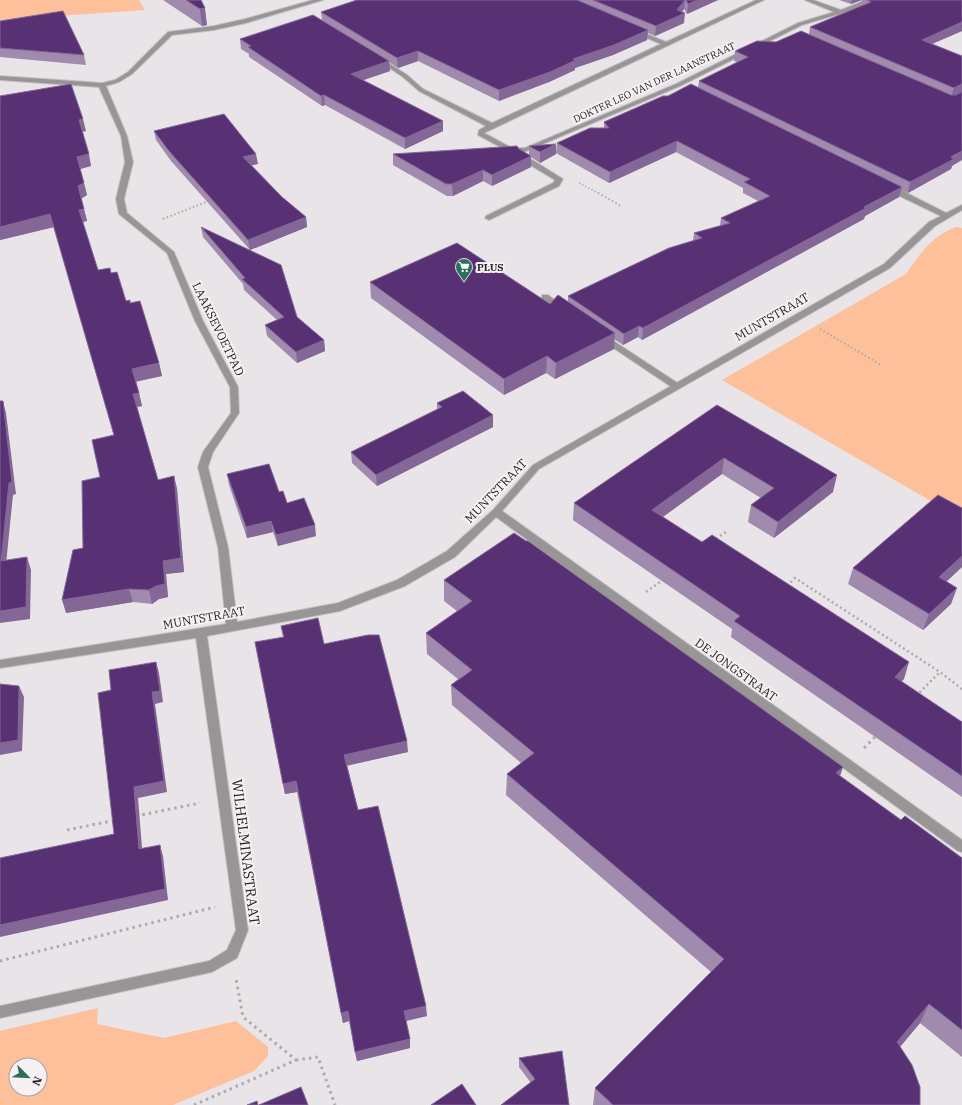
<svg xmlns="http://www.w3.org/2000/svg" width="962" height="1105" font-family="'IBM Plex Serif',serif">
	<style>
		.green { fill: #febf9b; fill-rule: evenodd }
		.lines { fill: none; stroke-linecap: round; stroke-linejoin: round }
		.lane-casing { stroke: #c6c1c4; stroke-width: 2 }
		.street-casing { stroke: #c6c1c4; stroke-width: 2 }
		.path-far3 { stroke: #ada9ac; stroke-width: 1.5; stroke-dasharray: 1.5 2; stroke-linecap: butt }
		.path-far2 { stroke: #ada9ac; stroke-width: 2; stroke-dasharray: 1.5 2.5; stroke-linecap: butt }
		.path-far1 { stroke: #ada9ac; stroke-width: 2.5; stroke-dasharray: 2 3; stroke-linecap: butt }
		.path { stroke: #ada9ac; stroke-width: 3; stroke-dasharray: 2.5 4; stroke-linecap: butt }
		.lane { fill: #979595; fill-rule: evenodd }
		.street { fill: #979595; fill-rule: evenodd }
		.wall { fill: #a08aae }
		.shaded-wall { fill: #846796 }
		.building { fill: #583174; stroke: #846796 }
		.labels { text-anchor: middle; stroke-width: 4; stroke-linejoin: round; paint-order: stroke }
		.far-street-label { font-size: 10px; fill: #252324; stroke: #f7f1f4 }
		.far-poi-label { font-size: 10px; font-weight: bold; fill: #252324; stroke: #f7f1f4; text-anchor: start }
		.street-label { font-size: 12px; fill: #252324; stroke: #f7f1f4 }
		.near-street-label { font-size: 14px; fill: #252324; stroke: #f7f1f4 }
	</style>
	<rect width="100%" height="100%" fill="#e9e4e7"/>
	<path class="green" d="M0 0H139L145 10 0 20Z
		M957 227 962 228V519L722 380 906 274C919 255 933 234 957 227Z
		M98 1008 97 1024 164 1038 236 1021 268 1047V1056L254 1071 173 1105H0V1031ZM16 1065H40V1089H16Z"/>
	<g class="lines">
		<defs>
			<path id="lane" d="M542 295H548L566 309 565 311H559L542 299Z
				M603 334 679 384 680 386 679 388H673L600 339V335Z"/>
			<path id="street" d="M313 0H323L246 23 214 30 172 35 132 74 119 82 106 86 127 136 133 162 124 199 127 213 174 252 203 321 238 387 239 413 213 452 208 467 228 547 237 622 338 603 397 580 447 551 493 510 533 465 884 264 929 222 941 216 885 189V185H891L946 213 962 205V210L935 226 890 268 539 469 502 511 962 840V852L958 851 496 517 455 557 405 586 340 611 207 636 248 930 237 958 212 972 0 1018V1006L209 961 227 950 236 930 196 638 0 668V660L226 624 218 547 198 467 203 452 231 413 230 387 195 321 167 253 119 214 116 199 125 162 121 136 99 87 0 80V76L102 83 115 80 128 72 168 32 214 26 245 19Z
				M756 0H764L484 133 512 148H525L676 84 798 23 834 12 805 0H813L841 10 866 0H874L846 12 802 25 680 86 524 152 526 156 563 179 559 186 489 220 485 218 486 216 553 183 555 180 520 159 517 153 508 151 478 135 479 130 486 126 419 91 403 77 376 59 381 58 407 75 423 89 492 123 661 44 633 32V30H637L666 42Z"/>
		</defs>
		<use href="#lane" class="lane-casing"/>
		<use href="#street" class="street-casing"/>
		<path class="path-far3" d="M579 183 600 194"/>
		<path class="path-far2" d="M598 193 621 206
			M163 219 209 201
			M820 329 881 365"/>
		<path class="path-far1" d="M716 539 727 531
			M787 586 795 578 940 672
			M646 592 664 579
			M916 696 940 672 962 689"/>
		<path class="path" d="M864 748 877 735
			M136 816 200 803
			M67 830 116 820
			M0 961 215 907
			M296 1060 318 1057 335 1105
			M194 1105 296 1060 243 1017 236 979"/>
		<use href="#lane" class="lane"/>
		<use href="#street" class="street"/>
	</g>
	<path class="wall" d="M163 0H201L207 25 202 26Z
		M356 0H718L687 14 684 9 682 12 684 23 655 36 648 33 647 40 613 55 575 68V70L549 82 499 101 418 61 398 68 389 62 390 71 363 80 443 131 405 149 325 105 322 106 249 57V54L241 49 240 39 322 20 321 12Z
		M839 0H962V31L932 44 962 56 952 166 951 169 908 193 901 190 899 197 865 216 864 219 642 340 638 337 623 345 614 339V349L555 379 546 373 504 395 371 298 370 282 550 304 568 302V296L693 241 694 233 720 226 721 218 758 201 743 193V188L676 152 609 183 556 153 557 143 604 128V122L668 96 698 88 699 81 737 62 734 61 735 51 809 34 810 27 860 6 862 0 851 4Z
		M0 21 84 55 86 65 0 57Z
		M0 96 86 131 82 132 91 166 80 169 87 195 81 198 87 221 83 222 98 270 111 273 126 301 130 303 159 363 162 376 136 381 142 406 137 407 158 480 174 476 177 489 184 572 166 574 168 597 159 599 152 604 133 602 66 613 83 548 100 477 114 435 54 227 0 240Z
		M154 131 258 164 251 165 282 197 306 217 307 227 250 250 171 161 156 140Z
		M529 146 556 154 540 163 531 157V167L492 186 483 181 453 196H447L393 165V154L519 149 529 155Z
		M201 227 297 317 324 340 325 351 297 363 267 336 265 325 277 320 244 290 243 284 203 237Z
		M437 403 493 427 377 486 352 463 351 452 437 409Z
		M717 405 833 492 774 538 748 522 751 505 761 498 722 474 663 517 904 679 901 682 962 722V797L731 637 732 629 573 520 574 503Z
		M227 474 279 492 287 503 316 536 278 546 273 532 247 538 229 485Z
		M962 508V567L947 581 951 604 923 630 848 584 853 568Z
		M444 580 843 767 840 776 901 820 962 858V1057L920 1023 900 1047 920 1105H593L595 1088 711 972 506 795 507 774 521 763 452 705 451 685 458 679 427 654 426 633 457 611 444 601Z
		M281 626 324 644 408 752 347 765 358 810 427 1016 406 1021 410 1048 357 1061 349 1021 343 1023 297 792 285 794 255 642 283 638Z
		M519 1058 569 1105 531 1083 519 1067Z"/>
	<path class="shaded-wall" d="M685 0 684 9 679 16 685 13 684 23 655 36 656 26 677 10Z
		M698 0H718L687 14 688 4Z
		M852 0H862L851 4Z
		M205 8 207 25 202 26 200 9Z
		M962 22V31L920 49 922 40Z
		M648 30 647 40 613 55 575 68V70L549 82 499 101V90L573 59Z
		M418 51V61L398 68 397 58Z
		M389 61 390 71 352 84 351 74Z
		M962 84V93L951 97 954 88Z
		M324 95 325 105 322 106 321 96Z
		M83 119 86 131 81 132 79 120Z
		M443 121V131L405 149V138Z
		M677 141 676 152 609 183 610 172Z
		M556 144V154L540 163V152Z
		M962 151V160L952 166 951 169 908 193 910 182Z
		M89 154 91 166 80 169 77 157Z
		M256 154 258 164 244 167 243 157Z
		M531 156V167L492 186V175Z
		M483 170V181L453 196 452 184Z
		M84 183 87 195 81 199 78 186Z
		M902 187 899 197 865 216 864 219 642 340 643 328Z
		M84 209 87 221 82 222 79 210Z
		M50 214 54 227 0 240V227Z
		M306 217 307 227 250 250 248 240Z
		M639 326 638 337 623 345 624 334Z
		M615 333 614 349 555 379 556 363Z
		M324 340 325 351 297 363 296 352Z
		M547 356 546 373 504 395V379Z
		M159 363 162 376 135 382 132 369Z
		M139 393 142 406 136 407 133 394Z
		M3 401 6 413 16 494 13 495 5 574 1 561Z
		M493 415V427L377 486 376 475Z
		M724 458 722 474 650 526 652 510Z
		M837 475 833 492 774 538 778 522Z
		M174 476 177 489 184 572 166 574 168 597 159 599 152 604 149 590 156 586 163 561Z
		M271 521 273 532 247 538 246 527Z
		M315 525 316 536 278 546 276 535Z
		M962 556V567L934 593 939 577Z
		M27 557 31 570 30 619 0 623V611Z
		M957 588 951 604 923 630 929 614Z
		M129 589 133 602 66 613 62 600Z
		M156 662 159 673 163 702 155 704 167 792 138 798 143 860 139 849 134 787 152 692Z
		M909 662 904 679 889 694 895 677Z
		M19 686 24 697 22 751 0 755V743Z
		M407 741 408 752 346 766 344 755Z
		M843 767 836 787V773Z
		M296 781 297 792 285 794 283 784Z
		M160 845 163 856 168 900 0 937V925Z
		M929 1004 920 1023 888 1061 897 1042Z
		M426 1006 427 1016 405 1021 404 1011Z
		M348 1011 349 1021 343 1023 341 1013Z
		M410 1039V1048L357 1061 355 1052Z"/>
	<path class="building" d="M186 0H201L205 8 200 9Z
		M357 0H577L648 30 614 45 573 59 576 60 550 72 499 90 418 51 397 58 321 12Z
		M593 0H685L677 10 685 13 656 26Z
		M686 0H698L688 4Z
		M867 0H962V22L922 40 962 56V84L954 88 810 27 871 2Z
		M63 11 84 55 0 48V21Z
		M313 15 389 61 351 74 443 121 405 138 324 95 321 96 248 47 251 46 240 39Z
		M801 31 951 95H956L962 92V151L951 157 954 159 910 182 699 81 748 57 735 51 757 41 776 42Z
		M71 84 83 119 79 120 89 154 77 157 84 183 78 186 84 209 79 210 98 270 110 268 111 273 117 272 126 301 130 300V303L140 301 159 363 132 369 139 393 133 394 158 480 174 476 181 558 163 561 165 584 156 586 149 590 129 589 62 600 73 550 83 548 82 481 100 477 92 440 114 435 50 214 0 227V96Z
		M691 84 902 187 864 207 866 208 643 328 639 326 624 334 568 296 669 248 702 238 694 233 730 223 721 218 770 196 744 182 750 179 677 141 610 172 557 143 590 128H609L604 122 663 96H668Z
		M224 114 256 154 243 157 282 197 306 217 248 240 169 151 154 131Z
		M556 144 540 152 529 146Z
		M517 146 519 149 531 156 492 175 483 170 452 184H446L393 154Z
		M201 227 281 265 297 317 324 340 296 352 265 325 284 317 242 279 245 278Z
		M457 243 550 304 558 295 615 333 556 363 547 356 504 379 370 282Z
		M463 391 493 415 376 475 351 452 442 407 437 403Z
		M0 401H3L12 482 9 483 1 561 27 557 26 607 0 611Z
		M717 405 837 475 778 522 751 505 774 488 724 458 652 510 702 542 712 535 909 662 895 677 962 722V776L734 621 740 616 574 503Z
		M269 464 279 492 283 491 287 503 304 498 315 525 276 535 271 521 246 527 227 474Z
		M938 495 962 508V556L939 577 957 588 929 614 853 568Z
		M514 533 526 541H528L843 767 836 773 901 820 905 816 962 858V1030L929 1004 897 1042 912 1065 920 1087V1105H613L595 1088 724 959 507 774 534 753 451 685 472 670 426 633 472 601 444 580Z
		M318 618 324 644 368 635H379L407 741 344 755 358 810 378 806 426 1006 404 1011 410 1039 355 1052 348 1011 341 1013 296 781 283 784 255 642 284 637 281 626Z
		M156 662 160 691 152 692 164 781 134 787 139 849 160 845 165 889 0 925V858L114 834 98 693 111 690 109 670Z
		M0 684 19 686 18 740 0 743Z
		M562 1051 569 1105H501L535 1079 519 1058Z
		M462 1084 476 1105H431Z
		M301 1087 308 1105H259Z
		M257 1101 258 1105H247Z"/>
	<defs>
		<symbol id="supermarket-pin" viewBox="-11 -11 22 30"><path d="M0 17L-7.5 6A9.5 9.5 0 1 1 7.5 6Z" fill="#2d6e5d" stroke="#f7f1f4"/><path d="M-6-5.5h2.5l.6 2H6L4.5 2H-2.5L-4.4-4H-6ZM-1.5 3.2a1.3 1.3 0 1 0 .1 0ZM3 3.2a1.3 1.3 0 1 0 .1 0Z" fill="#fff"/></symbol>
	</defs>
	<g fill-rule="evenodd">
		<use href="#supermarket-pin" x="454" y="257" width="20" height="27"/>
	</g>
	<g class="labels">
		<g class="far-street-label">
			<text transform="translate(654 82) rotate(-25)" y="4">DOKTER LEO VAN DER LAANSTRAAT</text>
		</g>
		<g class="far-poi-label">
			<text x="477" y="271">PLUS</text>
		</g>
		<g class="street-label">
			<text transform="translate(772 317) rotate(-30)" y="4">MUNTSTRAAT</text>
			<text transform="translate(218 329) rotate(64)" y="4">LAAKSEVOETPAD</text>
			<text transform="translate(496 491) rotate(-46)" y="4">MUNTSTRAAT</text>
			<text transform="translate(204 618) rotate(-10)" y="4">MUNTSTRAAT</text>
			<text transform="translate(736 670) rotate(36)" y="4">DE JONGSTRAAT</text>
		</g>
		<g class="near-street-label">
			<text transform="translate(246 852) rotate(83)" y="5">WILHELMINASTRAAT</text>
		</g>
	</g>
	<g transform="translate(28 1077) rotate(114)"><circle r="19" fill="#f7f1f4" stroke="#a39fa1"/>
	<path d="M0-3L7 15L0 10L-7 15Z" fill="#2d6e5d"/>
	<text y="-6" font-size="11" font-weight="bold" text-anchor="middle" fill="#252324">N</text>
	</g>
</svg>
